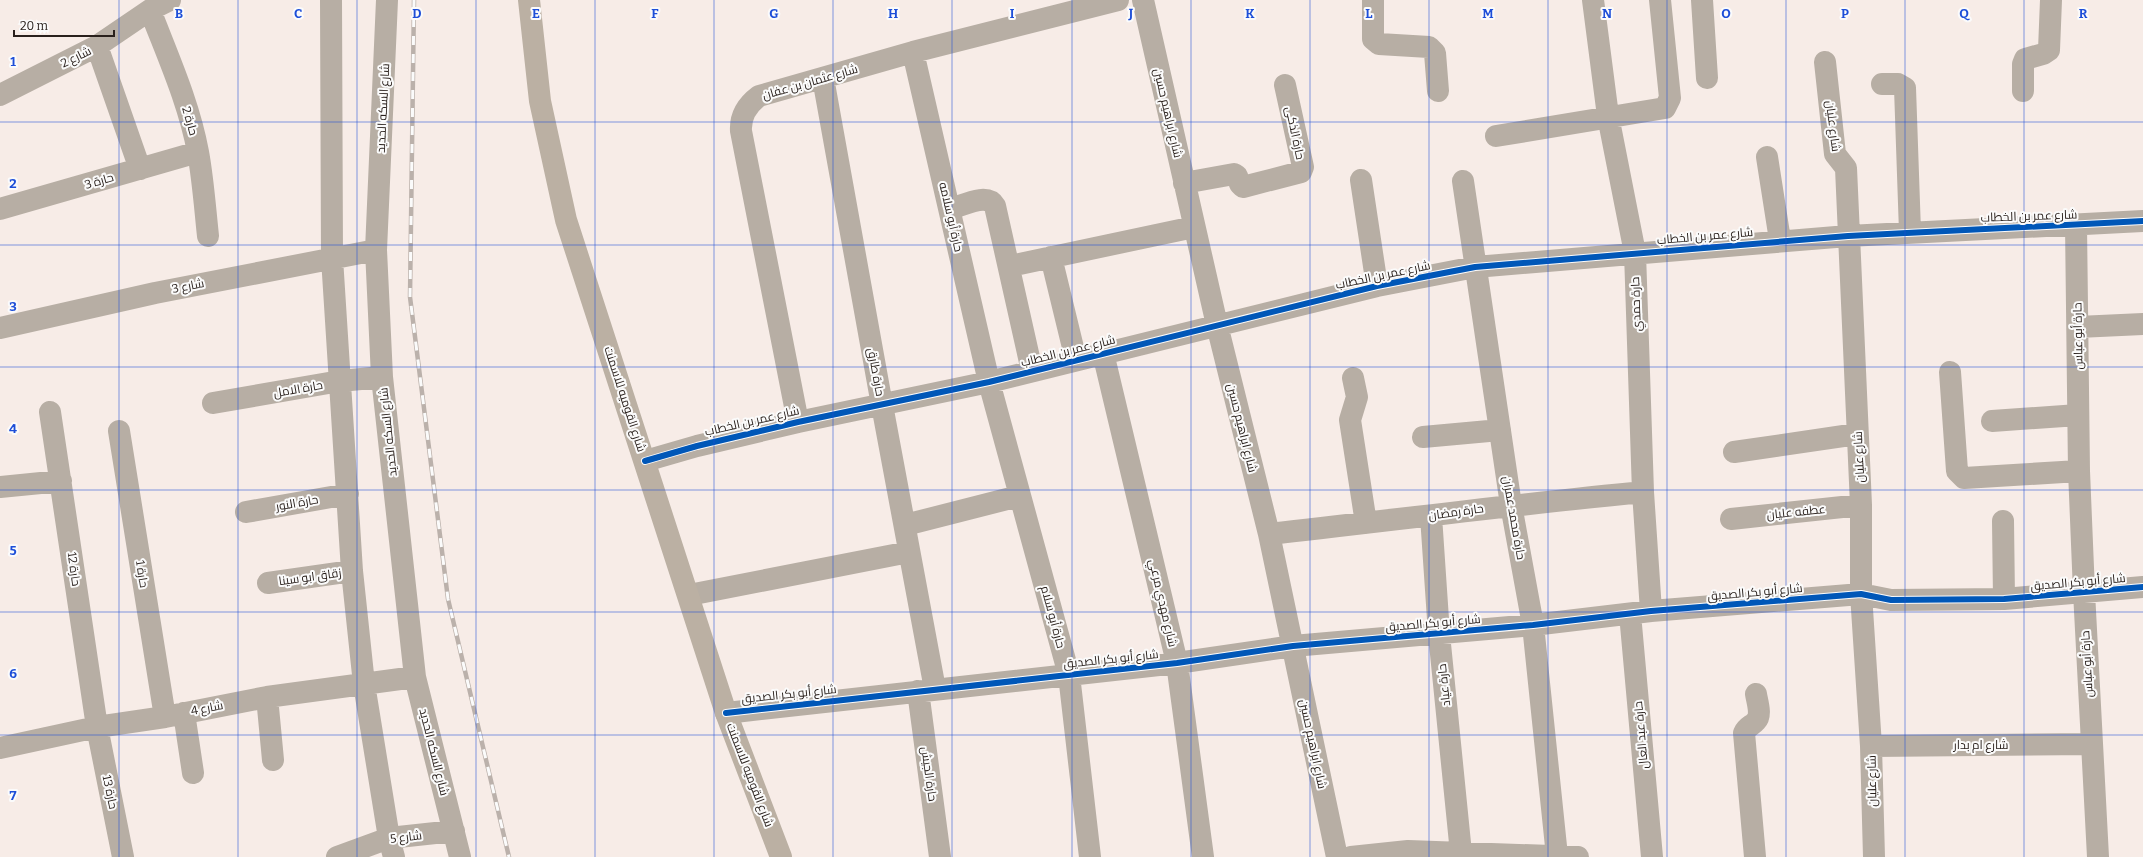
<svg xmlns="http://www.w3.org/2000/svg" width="2143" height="857" font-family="Bitter,Cairo,serif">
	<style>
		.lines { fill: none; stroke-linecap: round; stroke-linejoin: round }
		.minor { stroke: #b7aea4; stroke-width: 22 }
		.major { stroke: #bbb0a3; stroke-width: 22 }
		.rail-casing { stroke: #bbb1ab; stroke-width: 4.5 }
		.rail { stroke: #fbfbfb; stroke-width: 3; stroke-dasharray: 9; stroke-linecap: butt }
		.cycleway-casing { stroke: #fbfbfb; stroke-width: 8 }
		.cycleway { stroke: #0057b8; stroke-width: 6 }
		.grid { fill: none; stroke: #1d4ed8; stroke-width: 1; stroke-opacity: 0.55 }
		.labels { text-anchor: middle; stroke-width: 4; stroke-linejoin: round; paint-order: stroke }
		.street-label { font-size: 12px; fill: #29201c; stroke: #fbfbfb }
		.grid-label { font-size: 13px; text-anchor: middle; font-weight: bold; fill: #1d4ed8; stroke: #fbfbfb; stroke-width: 4; stroke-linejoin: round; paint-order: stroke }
	</style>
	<rect width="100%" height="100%" fill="#f7ece7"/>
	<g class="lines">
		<path class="minor" d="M331 0 332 258 352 571 364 684 389 838 394 857
			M387 0 376 250 382 377 415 677 460 857
			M1143 0 1217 325 1269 534 1337 857
			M1373 0V39L1379 44 1429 47 1435 53 1438 91
			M1593 0 1608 116 1635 253 1643 492 1651 611
			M1702 0 1707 78
			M150 10C168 57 189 103 198 152 203 179 205 208 208 236
			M97 46 140 169
			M913 52 989 382 1069 675 1090 857
			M1825 62 1835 154 1846 168 1861 505V594L1871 746 1874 857
			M823 78 882 405 935 689
			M1882 84H1898L1905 88 1910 232
			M2023 91V64L2025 59 2043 54 2049 50 2051 0
			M0 95 97 46 150 10 170 0
			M1496 136 1665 108 1670 98 1660 0
			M1767 157 1780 240
			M1361 180 1377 286
			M1463 181 1511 505 1533 625 1557 856
			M1184 183 1234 174 1237 176 1240 184 1243 187 1301 172 1303 167 1285 85
			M0 209 198 152
			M950 209C962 206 987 192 995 206L1032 371
			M2076 225 2079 471 2084 592 2098 857
			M1051 257 1076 360
			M1010 266 1194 227
			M2078 327 2143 324
			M0 328 155 293 376 250
			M1103 353 1177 663 1203 857
			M1950 372 1957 471 1964 478 2079 471
			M1353 378 1357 397 1350 420 1366 523
			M213 403 340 381 382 377
			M50 412 97 727 123 857
			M1992 421 2078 415
			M798 422 741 131C740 116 747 105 759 96L913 52 1118 0
			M119 431 165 717
			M1423 437 1500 430
			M1734 452 1857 434
			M645 461 697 446 798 422 989 382 1377 286 1475 267 1848 236 2143 221
			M0 487 61 481
			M246 512 348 494
			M1431 516 1439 634 1461 853
			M1731 519 1861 505
			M2003 521 2004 599
			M905 525 1019 496
			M1269 534C1394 520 1518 504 1643 492
			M268 583 352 571
			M689 595 909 552
			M1630 614 1652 857
			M918 691 940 857
			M267 697 273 760
			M184 713 193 773
			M726 713 1177 663 1293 646 1533 625 1651 611 1861 594 1891 600 2004 599 2143 587
			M1871 746 2091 744
			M0 748 97 727 165 717 267 697 415 677
			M337 857 389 838 454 831
			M1351 857 1408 851 1578 857
			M1755 857 1744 733C1747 726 1752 726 1756 721 1762 715 1757 701 1756 694"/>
		<path class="major" d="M529 0 540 101 566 220 726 713 781 857"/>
		<defs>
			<path id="rail" d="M414 0 410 297 448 599 509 857"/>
		</defs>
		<use href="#rail" class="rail-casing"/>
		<use href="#rail" class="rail"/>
		<defs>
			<path id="cycleway" d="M645 461 697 446 798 422 989 382 1377 286 1475 267 1848 236 2143 221
				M726 713 1177 663 1293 646 1533 625 1651 611 1861 594 1891 600 2004 599 2143 587"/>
		</defs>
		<use href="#cycleway" class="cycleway-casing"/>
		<use href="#cycleway" class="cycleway"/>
	</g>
	<path class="grid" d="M119 0V857M238 0V857M357 0V857M476 0V857M595 0V857M714 0V857M833 0V857M952 0V857M1072 0V857M1191 0V857M1310 0V857M1429 0V857M1548 0V857M1667 0V857M1786 0V857M1905 0V857M2024 0V857M0 122H2143M0 245H2143M0 367H2143M0 490H2143M0 612H2143M0 735H2143"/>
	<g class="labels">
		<g class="street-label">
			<text transform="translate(76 57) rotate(-26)" y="4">شارع 2</text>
			<text transform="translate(810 82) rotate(-16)" y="4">شارع عثمان بن عفان</text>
			<text transform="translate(383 108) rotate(-87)" y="4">شارع السكه الحديد</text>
			<text transform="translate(1168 113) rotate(77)" y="4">شارع ابراهيم حسين</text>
			<text transform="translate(190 121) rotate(74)" y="4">حارة 2</text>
			<text transform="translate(1833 126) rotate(83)" y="4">شارع عليان</text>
			<text transform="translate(1295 133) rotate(78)" y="4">حارة الذكى</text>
			<text transform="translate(99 181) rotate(-16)" y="4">حارة 3</text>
			<text transform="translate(2029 216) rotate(-2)" y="4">شارع عمر بن الخطاب</text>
			<text transform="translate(951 217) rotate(77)" y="4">حارة أبو سلامه</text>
			<text transform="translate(1705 236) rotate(-5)" y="4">شارع عمر بن الخطاب</text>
			<text transform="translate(1383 275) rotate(-12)" y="4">شارع عمر بن الخطاب</text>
			<text transform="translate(188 286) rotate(-11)" y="4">شارع 3</text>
			<text transform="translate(1636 304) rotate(-92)" y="4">حارة حمدي</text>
			<text transform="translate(2078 336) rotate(-91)" y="4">حارة أبو عباس</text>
			<text transform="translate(1068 351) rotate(-14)" y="4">شارع عمر بن الخطاب</text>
			<text transform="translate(876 372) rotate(80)" y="4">حارة طارق</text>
			<text transform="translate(298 389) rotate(-10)" y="4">حارة الامل</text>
			<text transform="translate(625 399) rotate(72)" y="4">شارع القوميه للاسمنت</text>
			<text transform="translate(752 421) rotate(-13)" y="4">شارع عمر بن الخطاب</text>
			<text transform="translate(1242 428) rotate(76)" y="4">شارع ابراهيم حسين</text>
			<text transform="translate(388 432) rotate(-96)" y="4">شارع السكه الحديد</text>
			<text transform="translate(1859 457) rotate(-93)" y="4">شارع عليان</text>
			<text transform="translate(297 503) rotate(-10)" y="4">حارة النور</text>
			<text transform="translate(1456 512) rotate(-8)" y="4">حارة رمضان</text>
			<text transform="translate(1796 512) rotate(-6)" y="4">عطفه عليان</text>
			<text transform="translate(1514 518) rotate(80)" y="4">حارة محمد عمران</text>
			<text transform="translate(74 569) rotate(82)" y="4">حارة 12</text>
			<text transform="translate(142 574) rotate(81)" y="4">حارة 1</text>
			<text transform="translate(310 577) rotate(-8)" y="4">زقاق ابو سينا</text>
			<text transform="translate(2078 582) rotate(-5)" y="4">شارع أبو بكر الصديق</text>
			<text transform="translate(1755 592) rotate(-5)" y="4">شارع أبو بكر الصديق</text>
			<text transform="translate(1163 603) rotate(77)" y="4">شارع مهدي مرعي</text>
			<text transform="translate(1053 617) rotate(75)" y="4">حارة أبو سلام</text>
			<text transform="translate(1433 623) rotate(-5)" y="4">شارع أبو بكر الصديق</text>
			<text transform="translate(1111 659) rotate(-6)" y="4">شارع أبو بكر الصديق</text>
			<text transform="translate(2087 664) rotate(-93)" y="4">حارة أبو عباس</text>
			<text transform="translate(1444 685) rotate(-96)" y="4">حارة عياد</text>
			<text transform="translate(789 694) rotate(-6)" y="4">شارع أبو بكر الصديق</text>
			<text transform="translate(207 708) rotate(-11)" y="4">شارع 4</text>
			<text transform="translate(1641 735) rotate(-95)" y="4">حارة عبد العال</text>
			<text transform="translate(1313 744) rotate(78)" y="4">شارع ابراهيم حسين</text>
			<text x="1981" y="749">شارع ام بدار</text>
			<text transform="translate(434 752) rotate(76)" y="4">شارع السكه الحديد</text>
			<text transform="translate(929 774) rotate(82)" y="4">حارة الجيش</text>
			<text transform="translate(750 775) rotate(69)" y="4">شارع القوميه للاسمنت</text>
			<text transform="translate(1872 781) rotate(-91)" y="4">شارع عليان</text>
			<text transform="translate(110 792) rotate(78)" y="4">حارة 13</text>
			<text transform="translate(406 837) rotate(-7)" y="4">شارع 5</text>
		</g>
	</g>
	<g class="grid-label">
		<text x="179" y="18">B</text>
		<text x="298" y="18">C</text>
		<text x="417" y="18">D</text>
		<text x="536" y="18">E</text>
		<text x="655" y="18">F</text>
		<text x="774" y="18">G</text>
		<text x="893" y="18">H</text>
		<text x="1012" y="18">I</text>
		<text x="1131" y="18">J</text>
		<text x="1250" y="18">K</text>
		<text x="1369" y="18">L</text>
		<text x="1488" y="18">M</text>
		<text x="1607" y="18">N</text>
		<text x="1726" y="18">O</text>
		<text x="1845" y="18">P</text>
		<text x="1964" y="18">Q</text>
		<text x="2083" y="18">R</text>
		<text x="13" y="66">1</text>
		<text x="13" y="188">2</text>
		<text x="13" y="311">3</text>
		<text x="13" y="433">4</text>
		<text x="13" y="555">5</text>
		<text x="13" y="678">6</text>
		<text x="13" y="800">7</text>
	</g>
	<path d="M14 30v6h100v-6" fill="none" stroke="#29201c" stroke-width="2"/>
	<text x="20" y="30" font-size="12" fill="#29201c" stroke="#fbfbfb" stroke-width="3" paint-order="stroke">20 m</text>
</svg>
